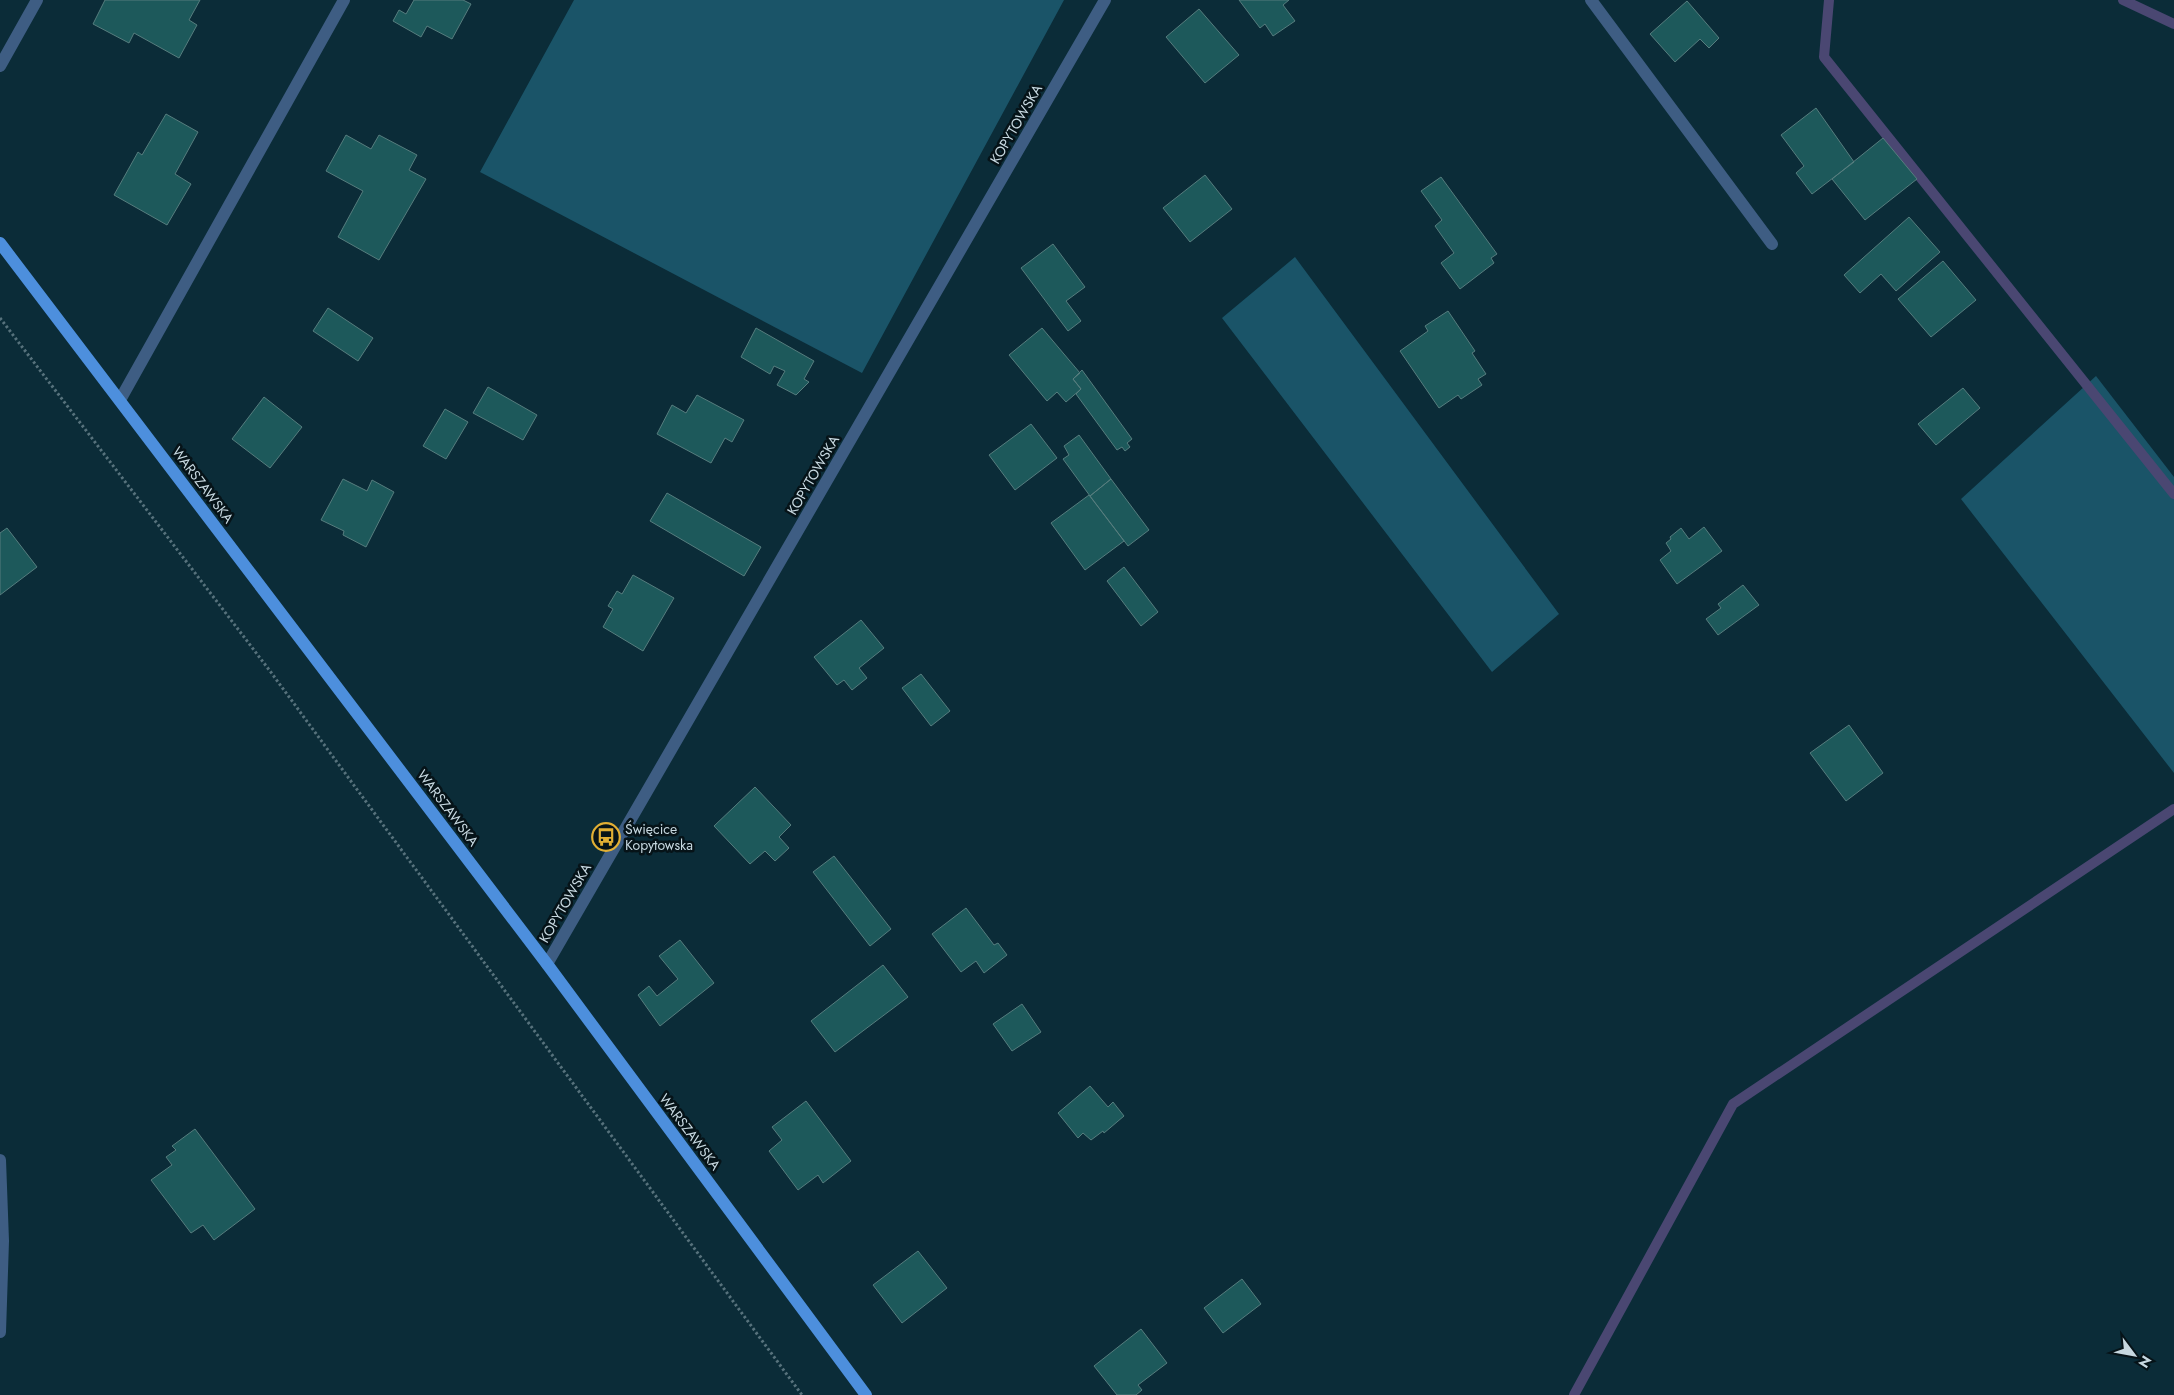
<svg xmlns="http://www.w3.org/2000/svg" width="2174" height="1395" font-family="Jost,sans-serif">
	<style>
		.green { fill: #1a5468 }
		.lines { fill: none; stroke-linecap: round; stroke-linejoin: round }
		.stream { stroke: #4a4772; stroke-width: 10 }
		.building { fill: #1d595b; stroke: #567d7e }
		.path { stroke: #57727c; stroke-width: 3; stroke-dasharray: 2.5 2.5; stroke-linecap: butt }
		.minor { stroke: #3e5d83; stroke-width: 12 }
		.major { stroke: #4d8fdd; stroke-width: 12 }
		.labels { text-anchor: middle; stroke-width: 5; stroke-linejoin: round; paint-order: stroke }
		.street-label { font-size: 14px; fill: #c7d8e0; stroke: #061318 }
		.poi-label { font-size: 14px; fill: #c7d8e0; stroke: #061318; text-anchor: start }
	</style>
	<rect width="100%" height="100%" fill="#0b2c38"/>
	<path class="green" d="M574 0H1064L862 373 480 172Z
		M1295 257 1559 614 1492 672 1222 318Z
		M2096 376 2174 477V773L1961 499Z"/>
	<g class="lines">
		<path class="stream" d="M1829 0 1824 57 2174 494
			M2123 0 2174 24
			M1574 1395 1733 1104 2174 809"/>
	</g>
	<path class="building" d="M105 0H200L189 20 197 25 179 58 134 33 129 43 93 24Z
		M414 0H463L471 4 452 39 427 26 421 37 393 21 399 10 406 14Z
		M1239 0H1289L1283 5 1295 21 1273 36 1265 24 1260 28Z
		M1687 1 1719 38 1709 48 1700 39 1675 62 1650 34Z
		M1199 9 1239 55 1205 83 1166 37Z
		M1816 108 1854 162 1812 194 1796 173 1804 166 1781 135Z
		M166 114 198 132 175 174 191 184 167 225 114 195 138 152 142 155Z
		M346 135 371 149 379 135 417 155 409 170 426 179 379 260 338 237 363 191 326 171Z
		M1883 138 1917 179 1865 220 1832 179Z
		M1205 175 1232 209 1190 242 1163 208Z
		M1441 177 1497 254 1491 258 1494 263 1460 289 1441 263 1454 253 1435 226 1442 220 1421 191Z
		M1909 217 1940 252 1896 291 1881 274 1860 293 1844 275Z
		M1053 244 1085 287 1066 301 1081 321 1068 331 1021 268Z
		M1943 261 1976 300 1931 337 1898 299Z
		M328 308 373 338 358 361 313 331Z
		M1448 311 1475 351 1472 353 1486 374 1478 379 1482 385 1461 399 1458 395 1439 408 1400 351 1428 331 1425 326Z
		M756 328 814 361 804 379 809 382 796 395 777 385 785 371 774 366 770 374 741 357Z
		M1042 328 1080 373 1073 379 1081 389 1066 402 1057 392 1047 401 1009 355Z
		M1082 370 1132 439 1127 443 1130 447 1125 451 1122 447 1117 450 1076 394 1081 389 1073 379Z
		M488 387 537 415 523 440 473 413Z
		M1963 388 1980 408 1936 445 1918 424Z
		M697 395 744 420 732 442 725 438 711 463 657 434 672 405 686 413Z
		M264 397 302 427 270 468 232 439Z
		M445 409 468 422 446 459 423 446Z
		M1031 424 1057 458 1015 490 989 455Z
		M1079 435 1111 479 1090 496 1063 459 1069 455 1064 446Z
		M343 479 367 491 372 480 394 492 366 547 343 535 344 531 321 520Z
		M1111 479 1149 530 1128 546 1090 496Z
		M667 493 761 547 744 576 650 521Z
		M1089 495 1124 541 1085 570 1051 523Z
		M1704 527 1722 551 1677 584 1660 560 1671 551 1666 543 1671 539 1670 537 1681 528 1689 539Z
		M7 528 37 567 0 595V533Z
		M1124 567 1158 612 1141 626 1107 581Z
		M633 575 674 598 643 651 603 627 613 609 608 606 617 591 622 594Z
		M1743 585 1759 605 1718 635 1706 619 1721 608 1718 604Z
		M861 620 884 648 859 668 867 678 852 690 844 680 837 685 814 657Z
		M921 674 950 711 931 726 902 688Z
		M1849 725 1883 773 1846 801 1810 753Z
		M755 787 791 825 779 837 789 848 775 861 765 851 750 864 714 826Z
		M834 856 891 929 870 946 813 872Z
		M966 908 994 945 998 943 1007 955 984 973 976 961 961 972 932 934Z
		M680 940 714 983 660 1026 638 995 649 986 657 996 678 979 659 956Z
		M883 965 908 997 835 1052 811 1021Z
		M1022 1004 1041 1032 1012 1051 993 1024Z
		M1090 1086 1108 1107 1113 1102 1124 1116 1104 1133 1103 1131 1091 1140 1083 1133 1078 1138 1058 1113Z
		M806 1101 851 1161 823 1183 818 1175 798 1190 769 1151 782 1140 772 1127Z
		M195 1129 255 1209 214 1240 203 1225 191 1233 151 1180 172 1165 166 1157 176 1150 172 1146Z
		M918 1251 947 1288 902 1323 873 1285Z
		M1242 1279 1261 1304 1223 1333 1204 1308Z
		M1141 1329 1167 1363 1138 1385 1142 1390 1136 1395H1117L1094 1366Z"/>
	<g class="lines">
		<path class="path" d="M0 318 270 671 802 1395"/>
		<path class="minor" d="M1591 0 1772 244
			M0 66 37 0
			M120 400 344 0
			M547 964 1105 0
			M0 1160 3 1241 0 1332"/>
		<path class="major" d="M0 243 547 964 866 1395"/>
	</g>
	<defs>
		<symbol id="bus-ring" viewBox="-11 -11 22 22"><circle r="9.5" fill="#061318" stroke="#e1af34" stroke-width="1.5"/><path d="M-5-6H5V4H4V6H2V4H-2V6H-4V4H-5ZM-3.5-4V0h7V-4ZM-3.5 1.2v1.5H-2V1.2ZM2 1.2v1.5H3.5V1.2Z" fill="#e1af34"/></symbol>
	</defs>
	<g fill-rule="evenodd">
		<use href="#bus-ring" x="590" y="821" width="32" height="32"/>
	</g>
	<g class="labels">
		<g class="street-label">
			<text transform="translate(1016 124) rotate(-60)" y="5">KOPYTOWSKA</text>
			<text transform="translate(813 475) rotate(-60)" y="5">KOPYTOWSKA</text>
			<text transform="translate(203 485) rotate(53)" y="5">WARSZAWSKA</text>
			<text transform="translate(448 808) rotate(53)" y="5">WARSZAWSKA</text>
			<text transform="translate(565 903) rotate(-60)" y="5">KOPYTOWSKA</text>
			<text transform="translate(690 1132) rotate(53)" y="5">WARSZAWSKA</text>
		</g>
		<g class="poi-label">
			<text x="625" y="834">Święcice<tspan x="625" dy="16">Kopytowska</tspan></text>
		</g>
	</g>
	<g transform="translate(2134 1355) rotate(122)" stroke="#061318" stroke-width="4" paint-order="stroke">
	<path d="M0-4L9 19L0 12L-9 19Z" fill="#c7d8e0"/>
	<text y="-8" font-size="14" font-weight="bold" text-anchor="middle" fill="#c7d8e0">N</text>
	</g>
</svg>
